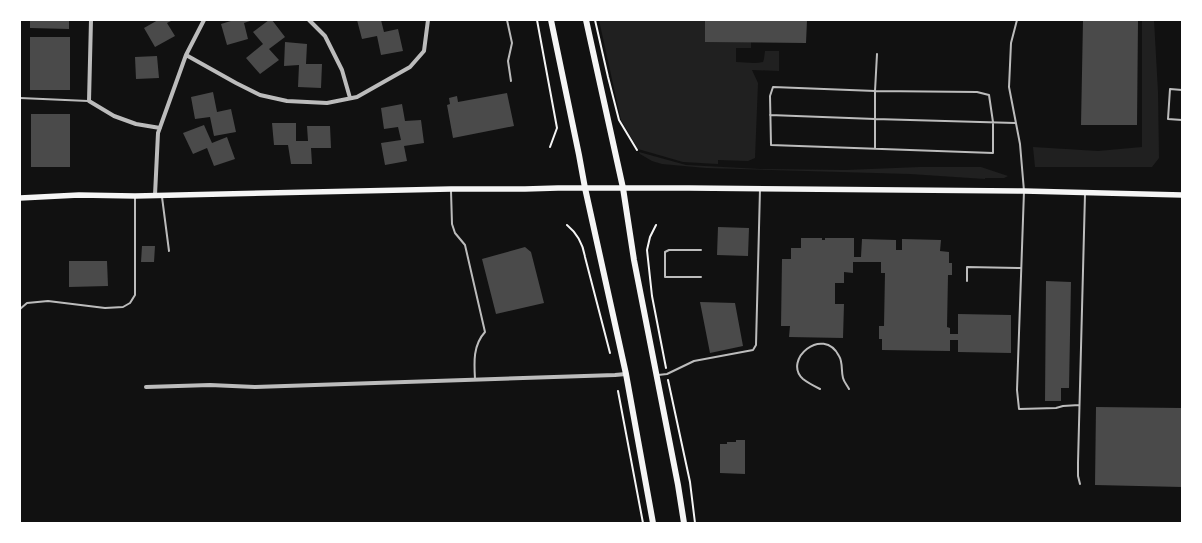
<svg xmlns="http://www.w3.org/2000/svg" width="1202" height="543" font-family="'Source Sans 3',sans-serif">
	<style>
		.green { fill: #202020 }
		.building { fill: #4a4a4a }
		.lines { fill: none; stroke-linecap: round; stroke-linejoin: round }
		.path { stroke: #f5f5f5; stroke-width: 2 }
		.service { stroke: #bcbcbc; stroke-width: 2 }
		.minor { stroke: #bcbcbc; stroke-width: 4 }
		.secondary { stroke: #f5f5f5; stroke-width: 5.5 }
		.trunk { stroke: #f5f5f5; stroke-width: 6 }
	</style>
	<rect width="100%" height="100%" fill="#111"/>
	<path class="green" d="M599 20H705V41L751 42V48H736V62C745 62 754 64 763 62L764 59 765 51H779V71L752 70 758 83 755 158 748 161 718 160V164L683 162 638 149 621 120Z
		M1142 20H1154L1158 92 1159 158 1152 167H1035L1033 147 1098 151 1142 147Z
		M639 152 686 165 761 169 846 170 920 167H981L1008 176 1004 178H985V179L910 174 706 168 662 164 652 161 640 154Z"/>
	<path class="building" d="M30 20H69V29L30 28Z
		M158 20H173L167 23 175 36 155 47 144 28Z
		M234 20H253L244 23 248 39 227 45 221 24Z
		M269 20H272L285 37 269 49 279 60 260 74 246 58 263 44 253 32Z
		M357 20H381L384 32 398 29 403 51 381 55 377 36 362 39Z
		M705 20H807L806 43 705 42Z
		M1083 20H1138L1137 125H1081Z
		M30 37H70V90H30Z
		M285 42 307 44 306 64H322L321 88 298 87 299 65 284 66Z
		M157 56 159 78 136 79 135 57Z
		M213 92 217 112 231 109 236 132 214 136 210 117 195 119 191 97Z
		M507 93 514 126 453 138 447 105 450 104 449 98 457 96 458 102Z
		M402 104 405 121 421 120 424 143 404 146 407 161 385 165 381 143 401 140 398 127 384 129 381 108Z
		M31 114H70V167H31Z
		M272 123H296V141H308L307 126H330L331 148H311L312 164H291L288 145H274Z
		M204 125 212 143 227 137 235 159 214 166 207 148 193 154 183 133Z
		M718 227 749 228 748 256 717 255Z
		M801 238H822V240H825V238H854V257H861L862 239 896 240V250H902V239L941 240 940 251 949 252V263H952V275H948L947 327 950 328V334H958V314L1011 315V353L958 352V340H950V351L882 350V339H879V326H884L885 273H881V262H853V273L844 272V283H835V304H844L843 338 789 337 790 326H781L782 259H791V248H801Z
		M142 246H155L154 262H141Z
		M525 247 531 252 544 303 496 314 482 259Z
		M69 261H107L108 286 69 287Z
		M1046 281 1071 282 1069 388H1061V401H1045Z
		M700 302 735 303 743 346 710 353Z
		M1096 407 1182 408V487L1095 485Z
		M736 440H745V474L720 473V444H727V442H736Z"/>
	<g class="lines">
		<path class="path" d="M537 20 557 128 550 147
			M595 20 608 77 619 120 637 150
			M567 225C578 234 583 244 585 257L610 353
			M656 225 650 237 647 250 652 296 666 368
			M668 380 690 482 695 523
			M618 391 643 523"/>
		<path class="service" d="M507 20 512 43 508 61 511 81
			M1017 20 1011 43 1009 87 1020 144 1024 191 1017 390 1019 409 1056 408 1063 406 1079 405
			M1182 90 1170 89 1168 119 1182 120
			M20 98 88 101
			M770 115 875 119 1015 123
			M875 148V91L977 92 989 95 993 122V153L771 145 770 96 773 87 875 91 877 54
			M451 191 452 224 455 233 465 245 485 332C473 345 474 362 475 379
			M162 197 169 251
			M701 277H665V252L669 250H701
			M967 281V267L1021 268
			M20 309 27 303 48 301 105 308 123 307 130 303 135 295V198
			M658 375 667 374 694 361 753 350 756 345 760 189
			M820 389C814 386 808 383 803 379 782 360 823 325 839 356 843 362 841 371 843 378 844 382 847 385 849 389
			M1080 484 1078 476V463L1085 194"/>
		<path class="minor" d="M91 20 89 101 114 116 136 124 160 128
			M309 20 325 36 342 70 350 98
			M186 55 236 83 260 95 287 101 327 103 357 97 410 67 424 51 428 20
			M155 195 158 133 186 55 204 20
			M146 387 210 385 255 387 615 375 626 374"/>
		<path class="secondary" d="M20 198 79 195 135 196 451 189H525L558 188H689L1024 191 1182 195"/>
		<path class="trunk" d="M551 20 579 155 585 188 626 374 653 523
			M586 20 623 188 634 260 678 485 684 523"/>
	</g>
	<rect width="1202" height="543" fill="none" stroke="#ffffff" stroke-width="42"/>
</svg>
